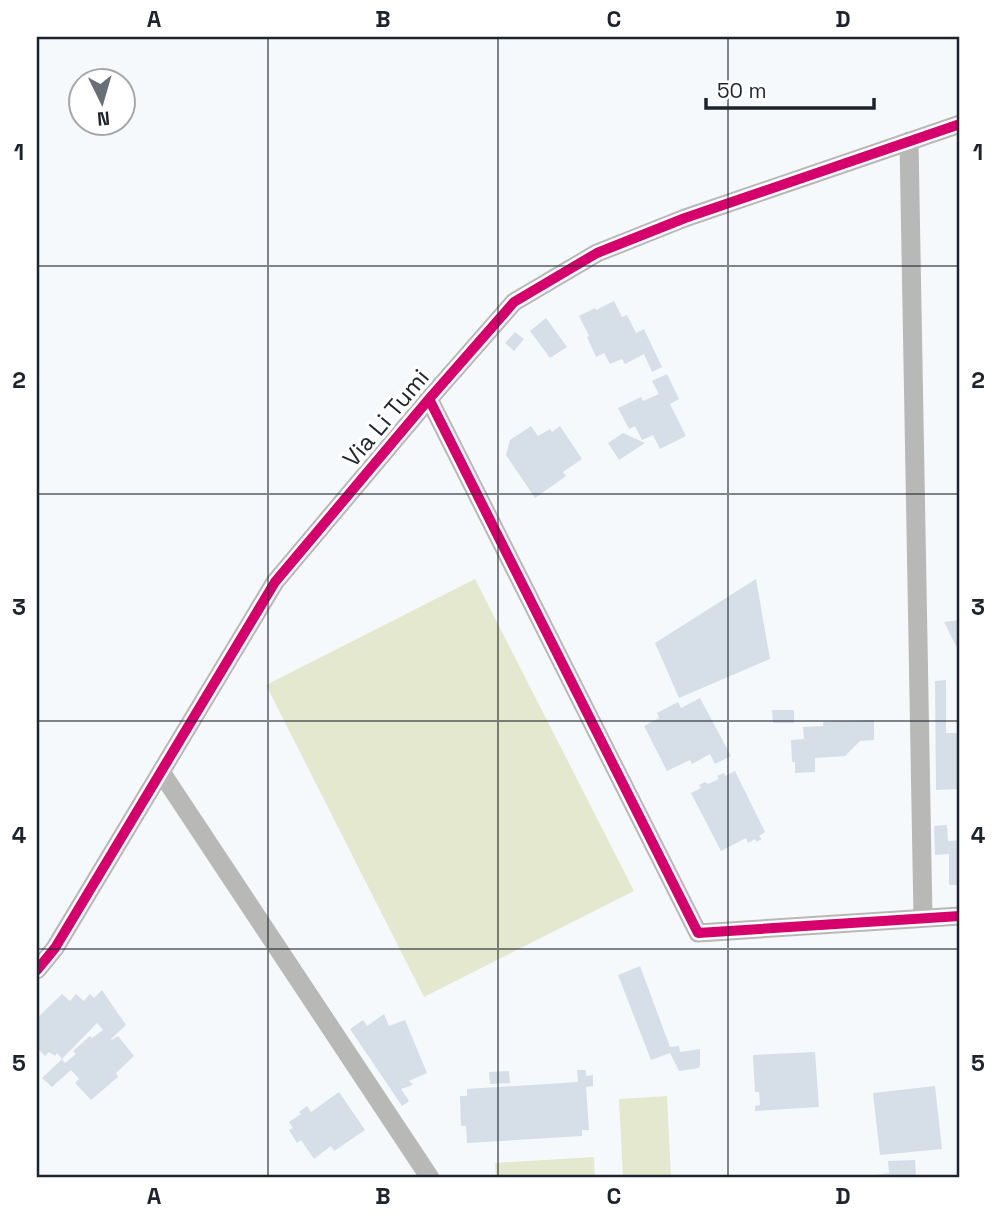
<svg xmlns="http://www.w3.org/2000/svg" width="997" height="1215" font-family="'Space Grotesk',sans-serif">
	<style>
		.green { fill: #e4e8ce }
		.building { fill: #d6dee8 }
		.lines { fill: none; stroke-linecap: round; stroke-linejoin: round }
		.street { stroke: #b8b8b6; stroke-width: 19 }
		.cycleway-casing { stroke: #fff; stroke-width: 15 }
		.cycleway { stroke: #d6006c; stroke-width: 10 }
		.grid { fill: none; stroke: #1d242e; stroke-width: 2; stroke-opacity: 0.55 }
		.labels { text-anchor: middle; stroke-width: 7; stroke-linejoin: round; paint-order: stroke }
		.street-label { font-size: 24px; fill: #1d242e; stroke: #fff }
		.neatline { fill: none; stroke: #1d242e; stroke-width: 2.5 }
		.grid-label { font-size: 23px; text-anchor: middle; font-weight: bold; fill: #1d242e }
	</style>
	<rect width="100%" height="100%" fill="#f6f9fc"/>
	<path class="green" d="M475 579 634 891 424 997 266 685Z
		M667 1096 671 1178H623L619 1099Z
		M594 1157 595 1178H496L495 1163Z"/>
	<path class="building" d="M614 301 622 317 627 315 636 333 644 329 662 367 652 372 644 354 625 364 622 359 610 364 604 353 596 357 587 337 589 336 579 316 595 308 596 310Z
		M546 318 567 347 550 358 530 331Z
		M515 332 524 339 514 351 505 343Z
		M667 374 679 399 670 404 686 436 660 449 653 435 642 440 635 426 629 429 618 408 641 397 643 401 659 394 652 381Z
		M531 426 538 436 550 429 552 432 560 426 582 459 563 472 566 476 535 498 506 455 510 440Z
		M623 433 645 443 619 460 608 443Z
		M756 579 770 659 679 698 655 643Z
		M960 620V654L944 622Z
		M946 680V733H958L960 789 936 790 935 681Z
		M700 698 731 756 715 764 710 754 692 764 690 760 667 771 644 726 659 718 657 713 678 702 681 708Z
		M772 710H794V723H773Z
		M874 720V740L860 741 845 756 815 758V772L795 773V762H792L791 740 804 739 803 727 823 726V722Z
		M735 771 765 832 759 836 762 839 756 842 755 839 748 843 746 838 721 851 691 793 701 788 699 785 705 782 708 784 719 779 717 776 724 773 725 776Z
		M947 825 948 841 960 840V885H949V854L935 855 934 826Z
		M640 966 670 1047 679 1046 680 1052 700 1049V1065L699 1068 679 1071 670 1053 651 1060 618 975Z
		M102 990 126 1025 111 1039 112 1040 118 1036 134 1056 116 1073 118 1077 91 1100 75 1083 79 1079 71 1070 52 1087 42 1078 62 1059 65 1063 76 1054 73 1051 90 1036 92 1038 103 1030 97 1023 62 1059 57 1053 55 1056 49 1052 45 1056 37 1048V1018L62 994 70 1001 76 994 84 1001 90 994 94 998Z
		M384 1014 389 1026 405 1020 427 1073 409 1081 413 1085 401 1089 409 1101 402 1106 350 1029 363 1020 367 1026Z
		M815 1052 819 1107 755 1111V1106L760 1105 759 1092H755L753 1055Z
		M577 1070H586V1076L593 1075V1086L586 1087 589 1130H582V1136L467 1143 466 1126H461L460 1096H467V1089L578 1082Z
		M509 1071 510 1083 490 1084 489 1072Z
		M935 1086 942 1149 880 1155 873 1093Z
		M339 1092 365 1130 334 1151 331 1146 314 1159 301 1140 297 1143 289 1130 293 1128 289 1122 301 1114 299 1112 307 1106 311 1112Z
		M915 1160 916 1178H861V1177L889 1173 888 1161Z"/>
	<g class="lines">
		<path class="street" d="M909 141 923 918
			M429 399 698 933 960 916
			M161 772 430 1178
			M37 970 55 948 275 582 429 399 514 302 597 253 685 218 960 124"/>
		<defs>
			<path id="cycleway" d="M429 399 698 933 960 916
				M37 970 55 948 275 582 429 399 514 302 597 253 685 218 960 124"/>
		</defs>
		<use href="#cycleway" class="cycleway-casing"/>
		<use href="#cycleway" class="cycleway"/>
	</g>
	<path class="grid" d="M268 37V1178M498 37V1178M728 37V1178M37 266H960M37 494H960M37 721H960M37 949H960"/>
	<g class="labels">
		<g class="street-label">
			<text transform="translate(386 418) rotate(-50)" y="8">Via Li Tumi</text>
		</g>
	</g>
	<rect width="997" height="1215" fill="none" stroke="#ffffff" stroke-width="77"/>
	<g transform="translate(102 102) rotate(175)"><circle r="33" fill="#ffffff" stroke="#a5a7ab" stroke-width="2"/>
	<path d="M0-5L12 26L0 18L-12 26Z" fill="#696f76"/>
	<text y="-10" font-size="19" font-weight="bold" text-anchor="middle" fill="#1d242e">N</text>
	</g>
	<path d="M706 98v10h168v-10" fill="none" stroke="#1d242e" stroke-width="3.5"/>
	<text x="717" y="98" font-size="21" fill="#1d242e" stroke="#ffffff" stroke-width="5" paint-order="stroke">50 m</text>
	<rect x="38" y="38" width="920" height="1138" class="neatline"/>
	<g class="grid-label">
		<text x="154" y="27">A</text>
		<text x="383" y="27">B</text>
		<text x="614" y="27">C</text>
		<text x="843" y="27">D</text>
		<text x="19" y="160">1</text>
		<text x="978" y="160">1</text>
		<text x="19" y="388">2</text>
		<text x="978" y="388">2</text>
		<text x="19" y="615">3</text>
		<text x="978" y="615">3</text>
		<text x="19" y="843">4</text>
		<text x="978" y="843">4</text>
		<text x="19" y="1071">5</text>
		<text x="978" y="1071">5</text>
		<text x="154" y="1204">A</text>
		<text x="383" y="1204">B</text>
		<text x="614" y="1204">C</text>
		<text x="843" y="1204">D</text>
	</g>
</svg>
